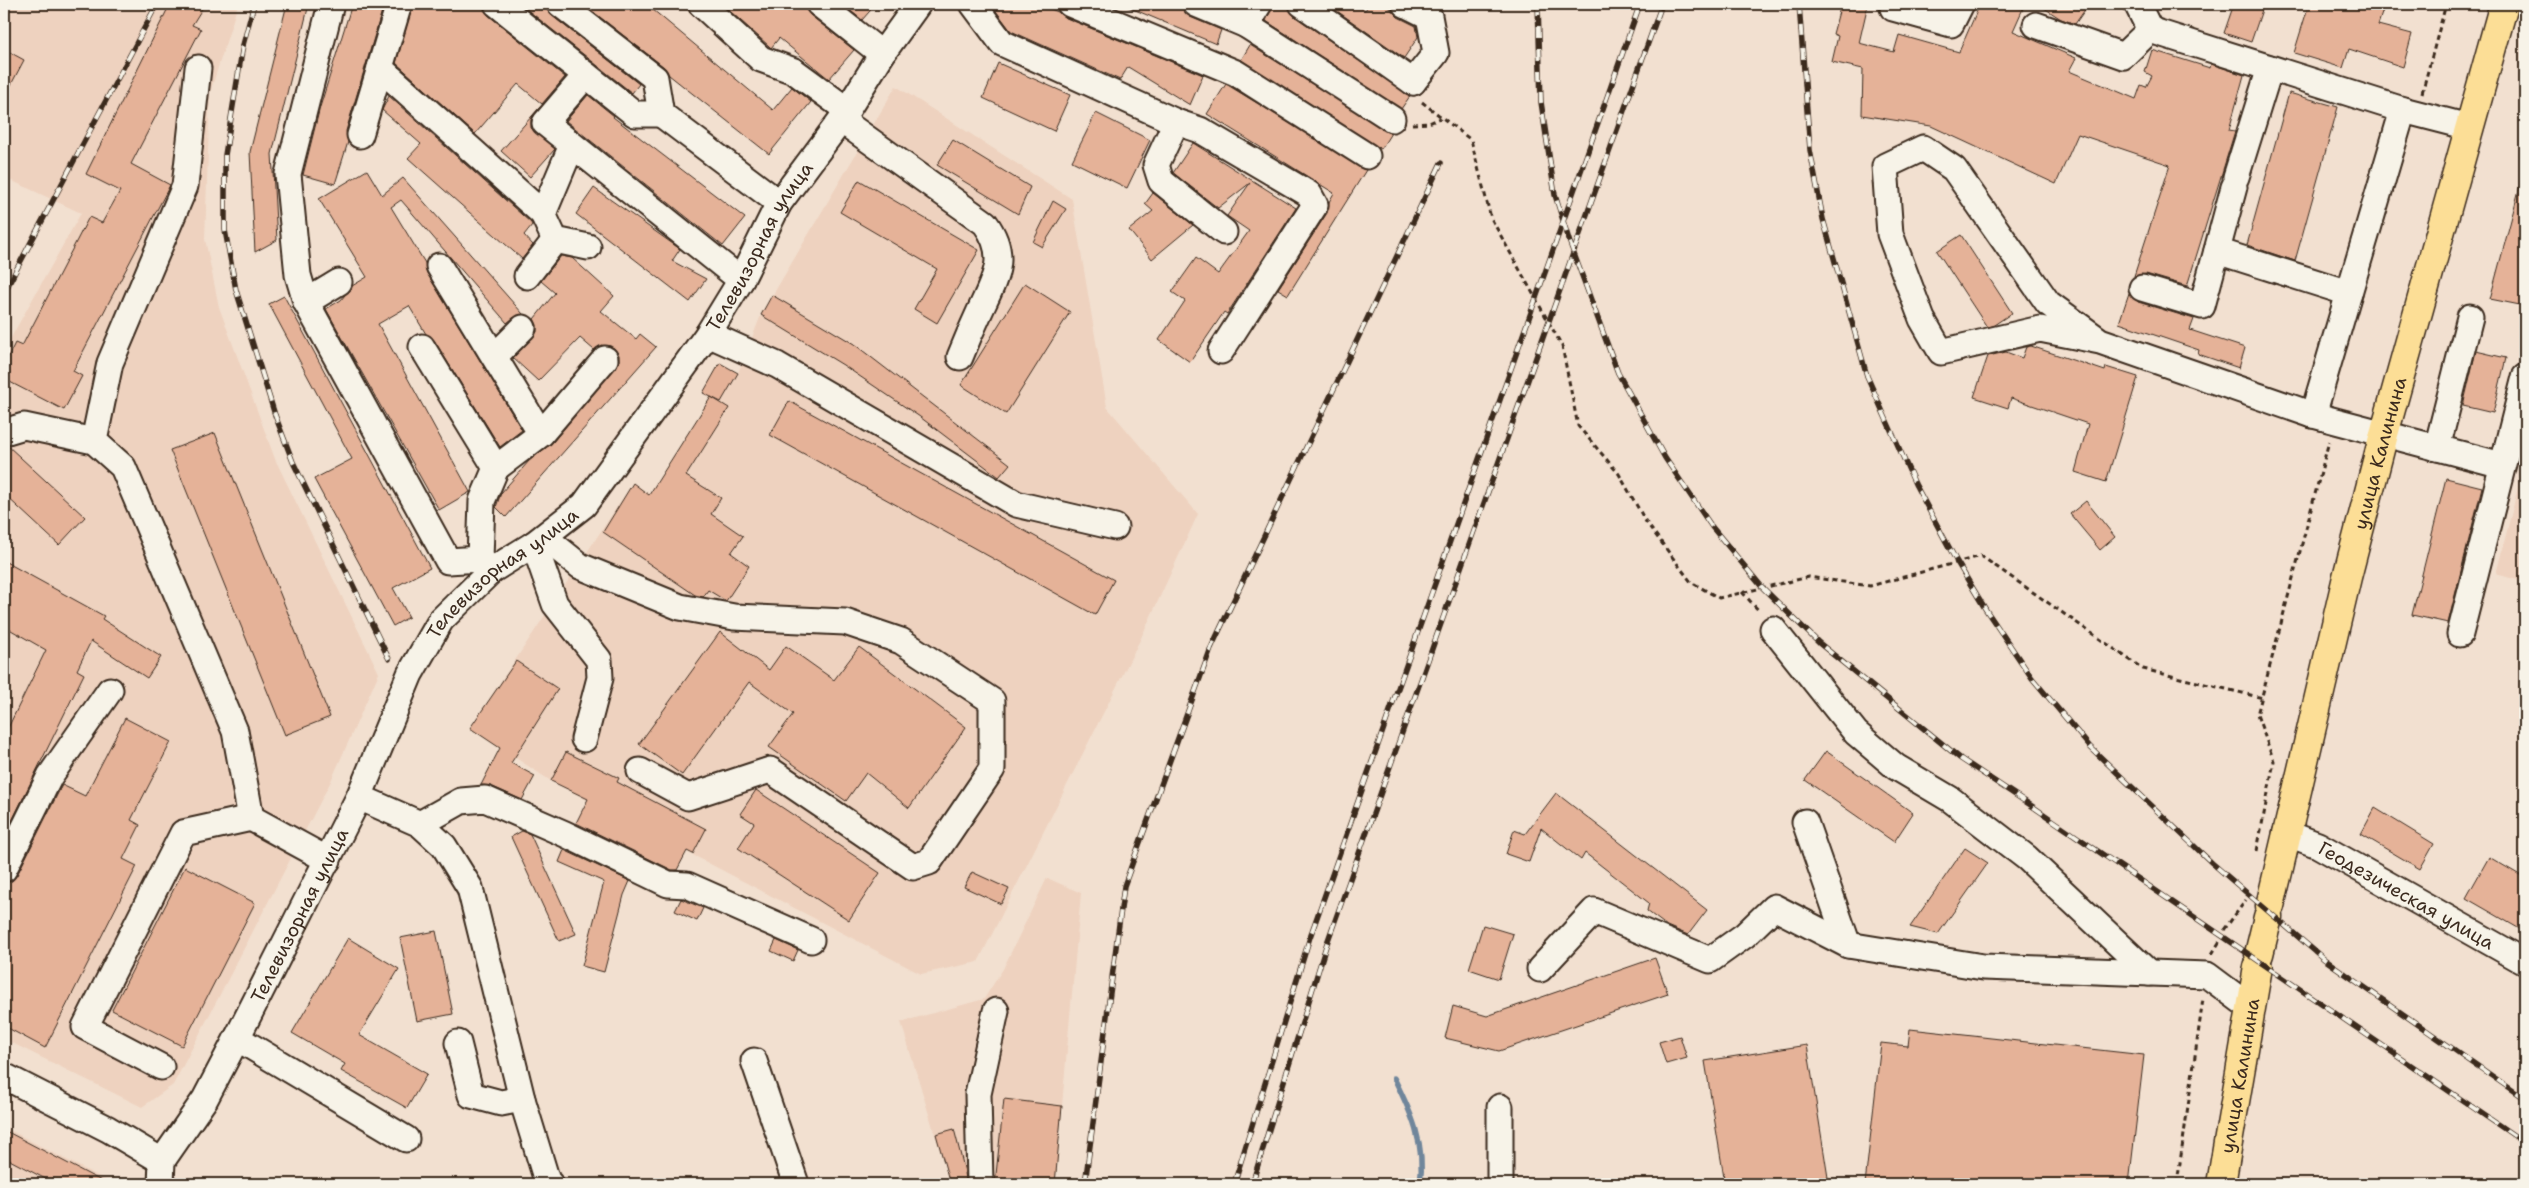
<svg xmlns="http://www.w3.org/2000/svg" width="2529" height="1188" font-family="'Shantell Sans',sans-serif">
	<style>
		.built { fill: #eed2bf }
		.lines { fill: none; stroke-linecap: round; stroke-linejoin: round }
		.stream { stroke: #70869b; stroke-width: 5.5 }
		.building { fill: #e5b298; stroke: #3b2a1e }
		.minor-casing { stroke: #3b2a1e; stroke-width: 29 }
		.major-casing { stroke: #3b2a1e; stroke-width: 31 }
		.path { stroke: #3b2a1e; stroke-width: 3; stroke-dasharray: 5 4; stroke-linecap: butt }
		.minor { stroke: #f7f3e8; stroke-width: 25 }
		.major { stroke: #fcde96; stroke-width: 28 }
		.rail-casing { stroke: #3b2a1e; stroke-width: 5.5 }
		.rail { stroke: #f7f3e8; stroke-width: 4; stroke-dasharray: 11; stroke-linecap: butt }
		.labels { text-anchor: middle; stroke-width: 4; stroke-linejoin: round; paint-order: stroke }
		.street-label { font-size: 19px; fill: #3b2a1e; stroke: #f7f3e8 }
	</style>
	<rect width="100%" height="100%" fill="#f2e0d0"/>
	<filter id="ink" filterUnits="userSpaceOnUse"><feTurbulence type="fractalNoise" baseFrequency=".02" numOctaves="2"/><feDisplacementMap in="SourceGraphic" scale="10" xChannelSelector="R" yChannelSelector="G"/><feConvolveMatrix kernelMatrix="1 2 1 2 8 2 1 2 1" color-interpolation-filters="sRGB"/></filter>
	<g filter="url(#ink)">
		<path class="built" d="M4 4H238L210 93 205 239 219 307 275 459 379 673 330 783 173 1085 142 1107 4 1039V350L81 213 4 177Z
			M896 86 1072 199 1107 407 1198 514 1140 640 978 962 921 974 551 781 470 728 633 483 667 506 728 408 720 403 738 373 761 315Z
			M2525 460V582L2496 574Z
			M1047 878 1081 893 1055 1184H950L901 1022 984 999 1003 969Z
			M4 1127 113 1184H4Z"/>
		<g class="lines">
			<path class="stream" d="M1394 1078C1411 1112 1426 1145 1420 1184"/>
		</g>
		<path class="building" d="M170 4H205L192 25 201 29 131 164 170 185 73 371 82 376 64 410 4 379V365L15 343 22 346 89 217 102 223 120 191 86 174Z
			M287 4H309L272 154 277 240 255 252 250 152Z
			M352 4H384L346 131 348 142 335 184 303 175 320 107Z
			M413 4H483L488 15 565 77 542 104 518 84 475 134 396 63Z
			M520 4H546L551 15 639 84 632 93Z
			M583 4H646L773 110 792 87 811 102 769 154 669 75 664 67Z
			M722 4H805L810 15 854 50 829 79 779 38 771 48 769 46Z
			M842 4H876L862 20Z
			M1000 4H1038L1058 12 1064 17 1203 75 1190 105 1128 67 1120 80 1011 31 996 11Z
			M1121 4H1168L1184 10 1190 17 1221 30 1216 44Z
			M1273 4H1288L1294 16 1410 96 1401 109 1266 21Z
			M1327 4H1355L1365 10 1370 4H1386L1398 17 1416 26 1418 37 1404 58Z
			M1841 4H1868L1859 43 1894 52 1899 35 1959 52 1980 4H2025L2013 31 2076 58 2069 71 2136 99 2141 85 2146 87 2152 76 2145 72 2152 50 2210 68 2211 64 2244 75 2229 130 2235 131 2187 286 2146 274 2134 276 2170 165 2078 134 2056 184 1931 126 1862 115 1863 69 1832 62 1838 36 1833 34Z
			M2038 4H2089L2075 24 2061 19Z
			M2234 4H2264L2251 42 2224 33Z
			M2309 4H2385L2378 25 2412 34 2403 67 2349 49 2343 68 2294 53Z
			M1250 45 1391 133 1381 149 1241 60Z
			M4 49 24 60 4 98Z
			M998 63 1070 95 1054 131 983 98Z
			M1226 84 1366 170 1288 295 1278 289 1327 213 1329 202 1334 193 1207 114Z
			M2289 93 2338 107 2295 261 2247 245Z
			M588 95 614 116 613 117 745 218 723 246 566 121Z
			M389 96 531 223 532 225 524 235 533 245 522 259 408 158 421 144 382 110Z
			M540 107 531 120V128L555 149 530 177 501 151Z
			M1096 113 1150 140 1127 188 1072 161Z
			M953 140 1030 187 1018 214 937 165Z
			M1193 143 1296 208 1242 291 1227 314 1224 312 1190 362 1159 340 1185 301 1172 292 1196 258 1218 274 1249 231 1227 216 1250 183 1218 208 1173 173Z
			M367 170 382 195 403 178 523 314 513 318 507 323 401 200 391 207 425 263 427 273 522 430 500 447 434 340 426 334 409 306 378 324 470 492 439 510 326 309 341 300 352 286 367 277 319 199Z
			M859 180 979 250 937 323 914 309 937 269 840 212Z
			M2520 186 2525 187V306L2490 299Z
			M594 188 680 249 672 261 706 279 690 302 576 214Z
			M1153 193 1193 225 1152 259 1129 230 1153 211 1145 204Z
			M1053 201 1066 209 1042 247 1033 242Z
			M1961 235 2012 313 1994 325 1987 327 1937 251Z
			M561 256 572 258 614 296 601 311 636 339 640 334 656 347 506 517 496 507 501 493 529 461 552 443 619 362V355L614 348 601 345 594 350 580 338 538 381 513 358 537 332V325L534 319 555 293 541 281Z
			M1025 283 1070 312 1006 414 961 385Z
			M2129 293 2138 302 2194 319 2190 330 2245 348 2239 368 2198 354 2199 350 2119 323Z
			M772 295 854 344 1010 464 999 477 920 417 843 365 761 315Z
			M284 296 430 568 393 588 409 617 393 626 314 479 352 459 269 304Z
			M2031 346 2105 371 2106 367 2138 377 2106 482 2075 472 2088 424 2011 398 2008 408 1974 397 1988 356 2006 352 2022 358 2026 347Z
			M2476 351 2506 358 2493 413 2463 406Z
			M720 363 738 373 721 402 703 393Z
			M711 397 729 408 686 476 721 498 711 514 743 536 731 553 749 566 726 601 708 590 703 597 695 595 603 532 633 483 649 495Z
			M789 401 1114 580 1095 615 770 435Z
			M215 433 330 717 285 735 170 450Z
			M4 446H8L85 517 59 545 4 494Z
			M2446 478 2482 487 2448 623 2412 615Z
			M2086 501 2115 537 2100 550 2070 514Z
			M4 561 104 616 102 619 161 657 147 678 91 641 77 670 84 674 4 837V736L46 650 4 626Z
			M720 632 769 670 786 646 834 680 859 647 966 727 909 808 866 773 846 801 769 747 793 714 749 682 682 775 639 744Z
			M516 661 558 689 511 763 535 776 522 800 491 786 481 785 500 748 470 728Z
			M125 718 171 742 131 820 140 825 123 859 137 866 45 1048 4 1026V883L12 881 17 875 62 785 85 796Z
			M1826 751 1913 813 1894 842 1805 780Z
			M566 752 619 778 617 782 706 829 693 854 687 851 677 870H672L576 823 588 799 551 781Z
			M756 790 880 873 849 920 738 848 754 823 740 814Z
			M1556 793 1707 910 1688 935 1667 926 1647 911 1649 903 1585 853 1581 860 1541 828 1529 862 1506 854 1514 830 1525 834Z
			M2375 808 2434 844 2420 869 2361 834Z
			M522 831 530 834 576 934 559 941 511 837Z
			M1965 848 1988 863 1938 934 1910 927Z
			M564 850 630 881 624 895 604 972 582 966 604 882 559 862Z
			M2489 857 2525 878V932L2466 898Z
			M185 867 255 903 182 1046 112 1010Z
			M972 872 1009 889 1001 904 964 887Z
			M681 899 703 908 697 921 675 911Z
			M1483 925 1513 934 1499 979 1469 969Z
			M436 931 453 1014 417 1021 400 938Z
			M348 938 399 969 359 1035 427 1074 407 1108 341 1071 345 1064 292 1033Z
			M776 940 798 950 793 961 771 951Z
			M1655 958 1668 994 1499 1051 1445 1038 1453 1006 1487 1016Z
			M1910 1029 2144 1055 2129 1184H1865L1881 1043 1908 1046Z
			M1680 1036 1687 1058 1666 1064 1659 1042Z
			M1807 1045 1829 1184H1725L1705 1061Z
			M1004 1099 1062 1106 1055 1184H995Z
			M954 1129 965 1172 966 1181 950 1184 936 1134Z
			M4 1130 107 1184H55L4 1157Z"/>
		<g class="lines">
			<defs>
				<g id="minor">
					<path d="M497 4 635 114H661"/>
					<path d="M560 4 655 78 661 114 779 203"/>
					<path d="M701 4 761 59 794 71 847 110"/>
					<path d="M819 4 882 54"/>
					<path d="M973 4 1002 43 1176 122 1200 130 1309 194 1315 205 1221 351"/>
					<path d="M1070 4 1236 73 1367 156"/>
					<path d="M1196 4 1246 25 1392 119"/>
					<path d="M1302 4 1413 82"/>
					<path d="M1405 4 1429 16 1436 53 1413 82"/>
					<path d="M1895 4 1893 8 1951 24 1961 4"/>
					<path d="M2137 4 2150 30"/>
					<path d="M1246 25 1259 4"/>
					<path d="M2036 25 2123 56 2150 30 2403 110 2469 127"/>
					<path d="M198 68 185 186 110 363 94 441 123 467 235 731 251 818 328 860"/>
					<path d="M380 68 543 214 572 145"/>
					<path d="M586 75 545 123 741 280"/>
					<path d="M841 120 985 223C1010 257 994 280 979 313 972 328 966 342 960 357"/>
					<path d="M1176 122 1156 165 1161 181 1224 232"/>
					<path d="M360 135 399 4"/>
					<path d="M2236 177 2270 68"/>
					<path d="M543 214 555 240 588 247"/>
					<path d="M2217 251 2349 293"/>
					<path d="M439 266 541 434 496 468"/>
					<path d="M527 276 555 240"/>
					<path d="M339 282 306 302 448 561 480 559 492 570"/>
					<path d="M2142 288 2202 306 2234 187"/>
					<path d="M306 302 298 275 288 174 331 4"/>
					<path d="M708 334 777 365 1016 504 1115 527"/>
					<path d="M2100 341 2040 329 1941 352 1922 319 1890 234 1885 166 1923 148 1954 169 2048 303 2100 341 2313 415 2502 465"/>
					<path d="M422 347 496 468 482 501 480 559"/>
					<path d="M495 356 523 328"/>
					<path d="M2313 415 2403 110"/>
					<path d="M4 432 24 426 94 441"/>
					<path d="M541 434 605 359"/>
					<path d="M2437 448 2470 317"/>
					<path d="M544 537 580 566 680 607 734 617 845 622 901 641 992 701V769L929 862 913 867 770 770 688 797 640 771"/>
					<path d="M534 544 555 604 599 660 600 678 584 739"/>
					<path d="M1773 629 1856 733 1896 767 1950 799 2027 858 2149 973"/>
					<path d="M2460 634 2525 377"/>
					<path d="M359 797 420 824 444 846 470 888 522 1099 547 1181 550 1184"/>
					<path d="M1805 822 1848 945"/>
					<path d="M420 824 461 801 485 799 565 834 668 884 687 885 811 940"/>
					<path id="s1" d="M2286 833 2318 845 2525 962"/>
					<path d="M4 869 50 776 110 690"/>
					<path d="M1540 969 1594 911 1710 960 1745 935 1774 907 1848 945 1983 967 2207 975 2251 1008"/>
					<path d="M237 1038 406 1139"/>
					<path d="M458 1043 471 1095 501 1103 522 1099"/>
					<path d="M754 1061 796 1184"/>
					<path d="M161 1067 85 1027 183 833 251 818"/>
					<path d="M4 1076 108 1129 162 1161"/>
					<path d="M1500 1107V1184"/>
					<path id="s2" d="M161 1184 162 1161 205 1099 237 1038 359 797 410 674 441 620 492 570 534 544 584 505 708 334 741 280 779 203 841 120 882 54 918 4"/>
					<path d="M980 1184 978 1094 996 1011"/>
				</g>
				<g id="major">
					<path id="s3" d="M2270 906 2347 577 2384 434 2504 4"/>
					<path d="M2259 954 2268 917"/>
					<path id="s4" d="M2221 1184 2258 967"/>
				</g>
			</defs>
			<use href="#minor" class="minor-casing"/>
			<use href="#major" class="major-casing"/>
			<path class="path" d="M2422 93 2446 4
				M1422 102 1471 140 1491 218 1562 346 1578 426 1619 474 1646 522 1691 582 1719 598 1809 577 1870 586 1981 556 2143 669 2263 698
				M1412 124 1429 123 1441 118
				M1742 592 1760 612
				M2257 851 2274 761 2257 715 2329 441
				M2224 930 2246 900
				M2212 954 2220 941
				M2177 1184 2203 999"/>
			<use href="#minor" class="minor"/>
			<use href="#major" class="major"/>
			<defs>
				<path id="rail" d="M254 4 243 45 225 155V230L236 290 275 415 293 462 389 659
					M1538 4 1541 102 1555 195 1570 243 1618 373 1665 458 1712 527 1762 587 1819 643 1961 759 2029 804 2525 1143
					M1799 4 1810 150 1823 219 1867 376 1915 484 1957 562 1986 610 2032 678 2090 747 2212 863 2324 959 2525 1099
					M4 293 157 4
					M1085 1184 1124 886 1211 648 1441 163
					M1234 1184 1310 937 1640 4
					M1252 1184 1326 946 1662 4"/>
			</defs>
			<use href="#rail" class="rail-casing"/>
			<use href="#rail" class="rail"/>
		</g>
	</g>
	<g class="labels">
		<g class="street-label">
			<text dy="7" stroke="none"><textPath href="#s2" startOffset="1130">Телевизорная улица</textPath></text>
			<text dy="7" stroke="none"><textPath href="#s3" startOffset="466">улица Калинина</textPath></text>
			<text dy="7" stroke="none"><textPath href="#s2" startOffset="710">Телевизорная улица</textPath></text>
			<text dy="7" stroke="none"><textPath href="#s1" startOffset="136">Геодезическая улица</textPath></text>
			<text dy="7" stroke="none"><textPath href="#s2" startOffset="305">Телевизорная улица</textPath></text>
			<text dy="7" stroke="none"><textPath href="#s4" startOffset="110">улица Калинина</textPath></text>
		</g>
	</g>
	<rect width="2529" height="1188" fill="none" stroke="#f7f3e8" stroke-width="20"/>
	<rect x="10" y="10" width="2509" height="1168" fill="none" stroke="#3b2a1e" stroke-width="2" filter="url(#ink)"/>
</svg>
